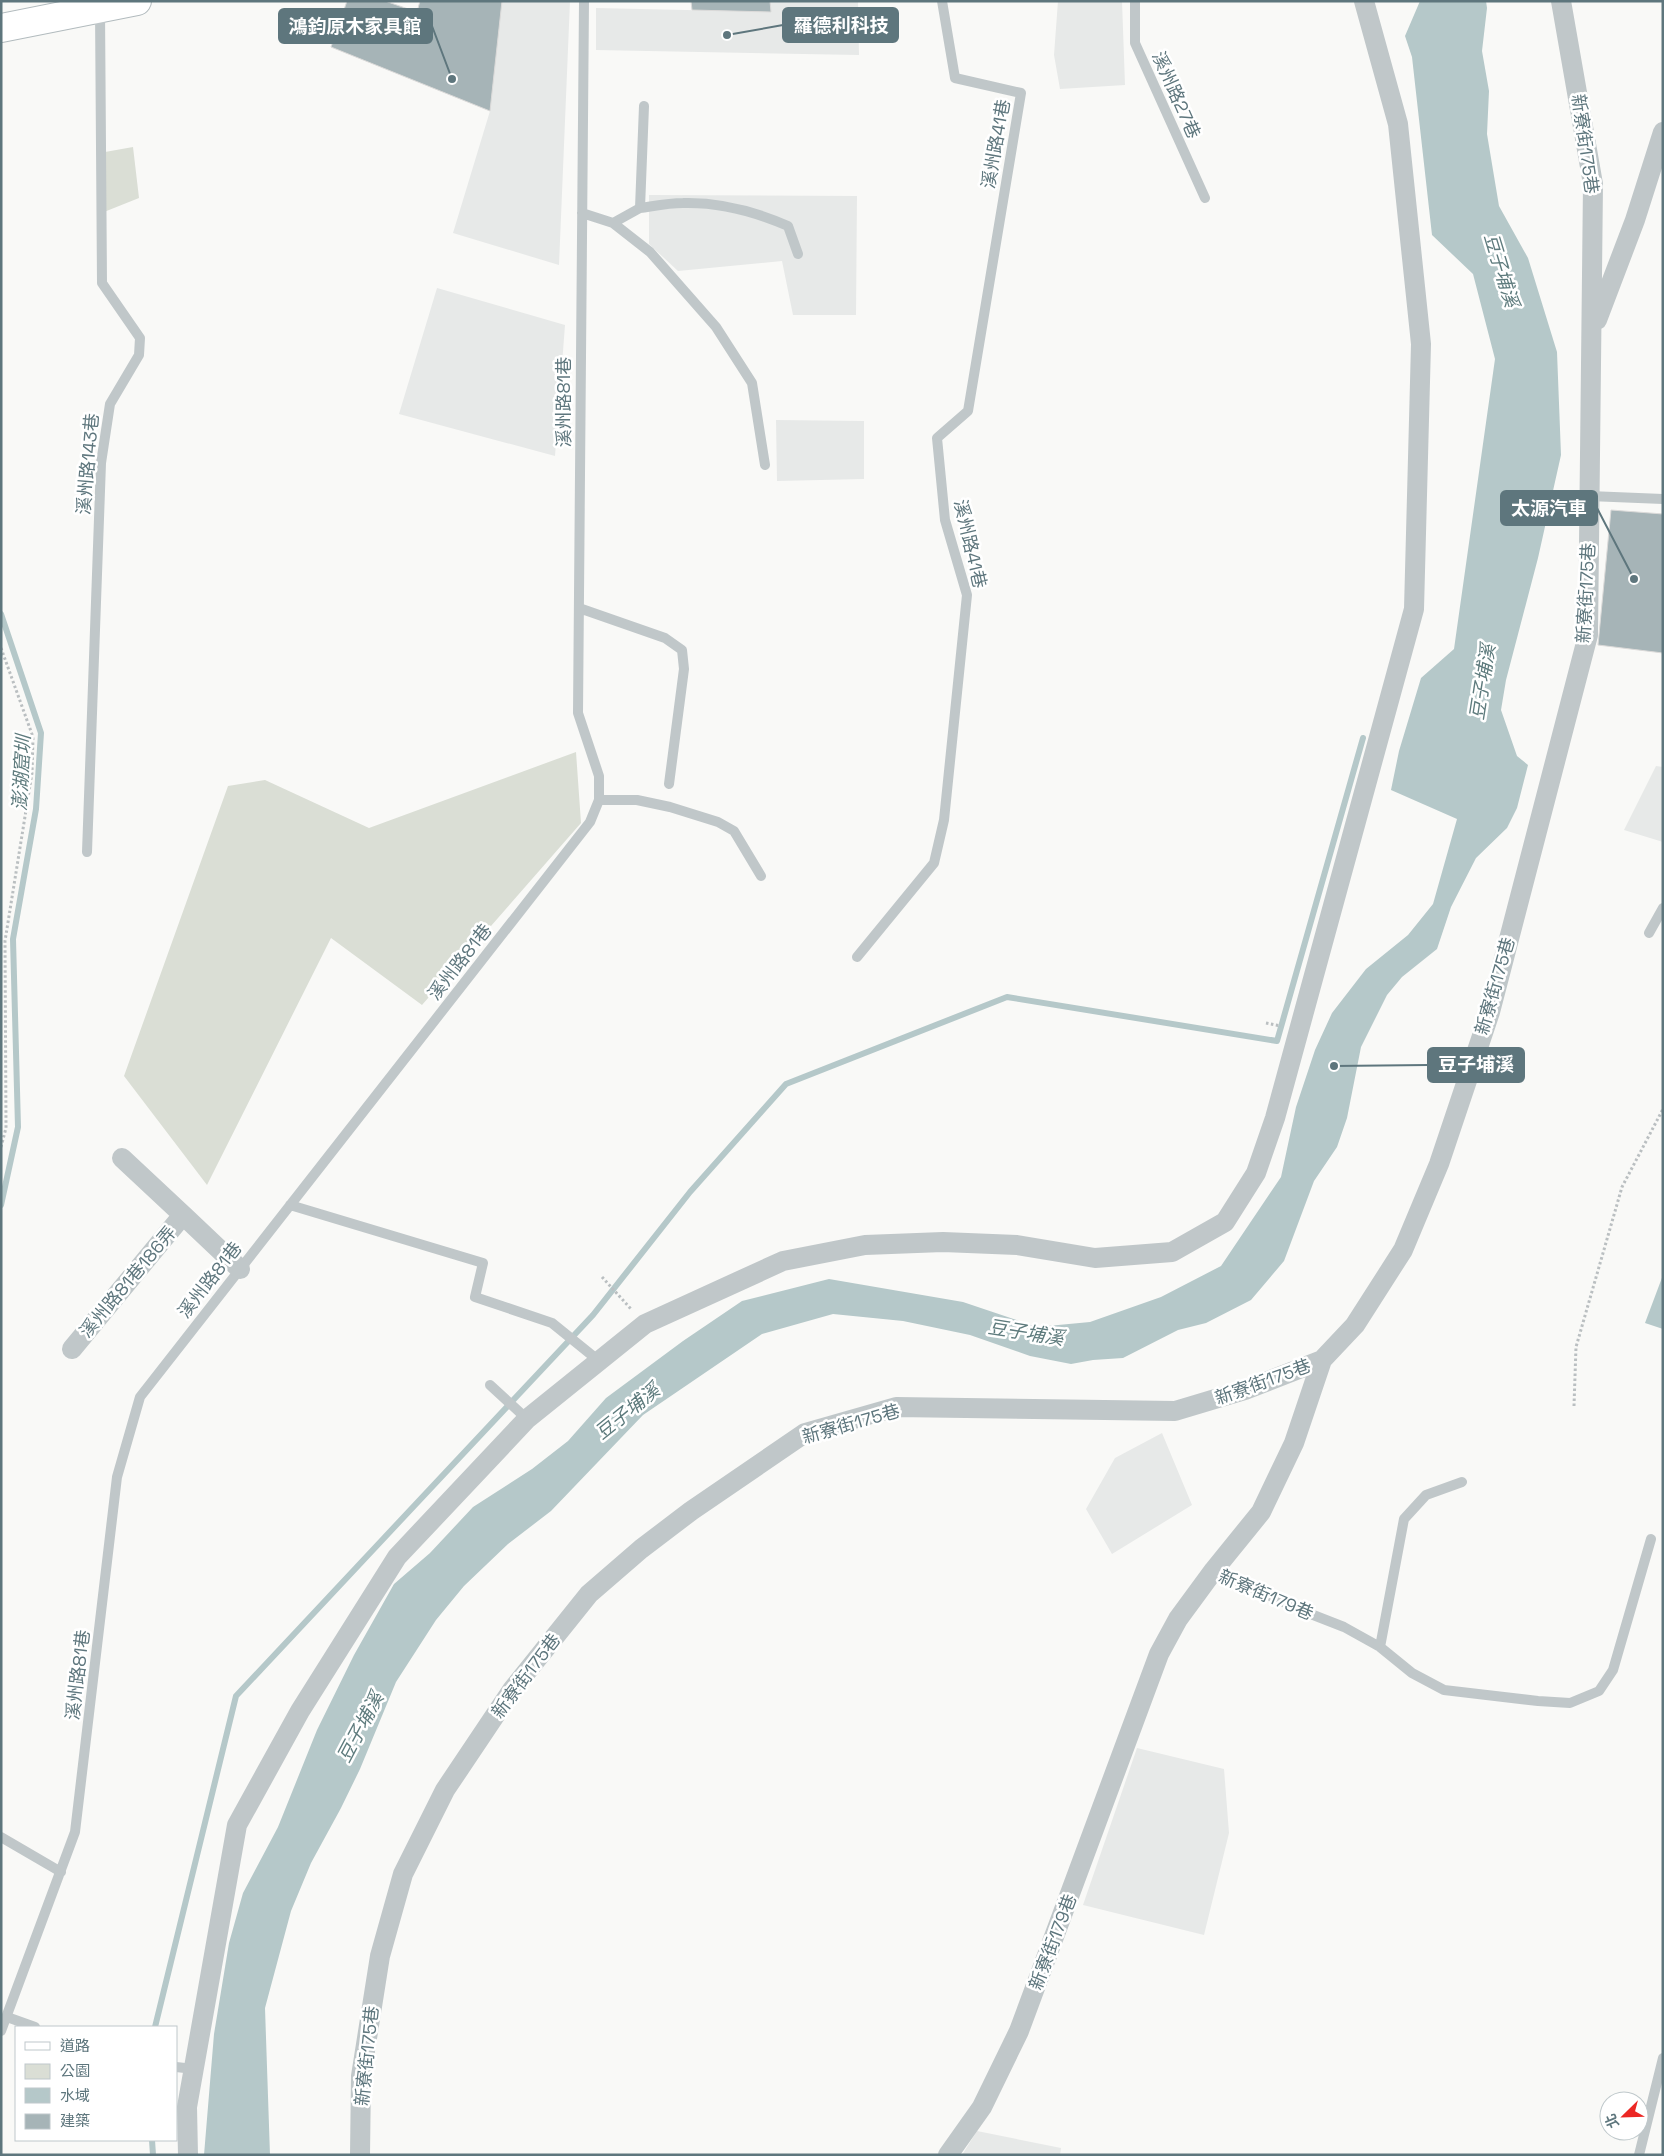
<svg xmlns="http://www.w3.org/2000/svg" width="1664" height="2156" font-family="'Space Grotesk','Noto Sans TC',sans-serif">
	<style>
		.built { fill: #e7e9e8 }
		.green { fill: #daded5 }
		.water { fill: #b5c8c9 }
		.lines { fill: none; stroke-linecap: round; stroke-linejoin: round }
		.stream { stroke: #b5c8c9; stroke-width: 6 }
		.building { fill: #a6b4b7; stroke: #dbdad9 }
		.secondary-casing { stroke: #b2bbbe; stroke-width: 30 }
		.path { stroke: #babfc1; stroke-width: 3; stroke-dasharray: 2.5 2.5; stroke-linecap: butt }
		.lane { stroke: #c0c7c9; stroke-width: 10 }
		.street { stroke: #c0c7c9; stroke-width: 20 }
		.secondary { stroke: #fff; stroke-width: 28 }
		.labels { text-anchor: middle; stroke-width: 5; stroke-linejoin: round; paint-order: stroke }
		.street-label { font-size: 18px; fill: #5e767d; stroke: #fff }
		.water-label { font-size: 19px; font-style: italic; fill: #5e7b7d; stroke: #fff }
		.leader { fill: none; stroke: #5e767d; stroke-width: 2 }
		.callout-dot { fill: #5e767d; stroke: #fff; stroke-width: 2 }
		.callout { fill: #5e767d; stroke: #5e767d; stroke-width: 2 }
		.callout-label { font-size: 19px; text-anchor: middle; font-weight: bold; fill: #fff }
	</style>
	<rect width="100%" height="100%" fill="#f9f9f7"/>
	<path class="built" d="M502 1H570L559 265 453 233 490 111Z
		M770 1H858L859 55 596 50V8L770 12Z
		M1058 1H1122L1125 85 1060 89 1054 55Z
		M649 195 857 196 856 315H793L782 261 678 271 649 244Z
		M437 288 565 325 555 456 399 414Z
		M776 420 864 421V479L777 481Z
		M1656 766 1663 767V842L1624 830Z
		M1162 1433 1192 1505 1112 1554 1086 1509 1115 1458Z
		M1137 1748 1224 1769 1229 1833 1204 1935 1083 1905Z
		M977 2131 1061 2148 1060 2155H962Z"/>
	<path class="green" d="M133 147 139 198 104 212 105 152Z
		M576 752 581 823 422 1005 331 938 207 1185 124 1076 228 786 265 780 369 828Z"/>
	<path class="water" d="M1420 1H1486L1487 8 1482 51 1489 91 1487 134 1499 206 1528 258 1557 352 1561 455 1538 558 1506 680 1501 710 1517 756 1528 765 1517 808 1507 828 1476 858 1451 907 1437 949 1402 977 1387 995 1361 1047 1347 1118 1337 1147 1314 1181 1284 1261 1251 1300 1206 1323 1178 1330 1123 1358 1093 1360 1071 1364 1030 1356 970 1335 903 1321 833 1314 762 1334 643 1415 551 1511 508 1544 464 1586 436 1620 396 1682 360 1769 341 1808 311 1863 291 1911 265 2008 270 2155H204L214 2034 229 1943 243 1893 278 1827 317 1730 354 1655 394 1584 430 1553 473 1507 532 1469 568 1441 606 1398 683 1341 742 1301 829 1279 963 1302 1037 1327 1090 1322 1161 1297 1221 1266 1281 1177 1296 1107 1315 1050 1332 1013 1366 969 1408 935 1433 904 1457 819 1391 790 1399 751 1421 678 1454 649 1495 359 1473 274 1432 235 1412 57 1405 36Z
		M1663 1275V1329L1645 1323Z"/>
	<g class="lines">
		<path class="stream" d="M1 614 41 733 36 809 13 939 18 1127 1 1205
			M155 2027 236 1696 593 1315 690 1192 786 1084 1007 997 1277 1041 1363 738
			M152 2140 153 2155"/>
	</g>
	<path class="building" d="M347 1H385L417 12 420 1H502L490 111 331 47Z
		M691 1H770L771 12 692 10Z
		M1611 510 1663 514V653L1598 645Z"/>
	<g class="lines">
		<defs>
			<path id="secondary" d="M1 28 137 1"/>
		</defs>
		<use href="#secondary" class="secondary-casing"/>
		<path class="path" d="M1 648 33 737 32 773 5 941 6 1128 1 1147
			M1266 1023 1281 1026
			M602 1277 631 1309
			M1574 1406 1576 1347 1622 1187 1663 1109"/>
		<path class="lane" d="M1135 1V43L1205 198
			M640 208C654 206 668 203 683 203 719 202 756 212 788 226L798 254
			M582 213 613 223 650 252 716 327 752 383 765 465
			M613 223 640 208 644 106
			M1589 496 1663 499
			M579 608 665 638 682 650 684 669 669 784
			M599 800H637L670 807 718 822 734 831 761 876
			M87 852 101 463 110 404 139 355 140 338 102 283 100 10
			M1649 933 1663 908
			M857 957 934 863 944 820 967 595 945 520 937 438 968 411 1021 93 955 78 942 1
			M290 1205 483 1263 475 1297 552 1323 599 1361
			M490 1385 527 1419
			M1214 1570 1303 1611 1344 1627 1380 1647 1412 1673 1444 1690 1538 1701 1570 1703 1599 1691 1613 1670 1651 1539
			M1380 1647 1404 1519 1426 1495 1462 1482
			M1 1837 61 1872
			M7 2017 35 2027
			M1 2031 75 1832 117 1477 140 1397 590 822 599 800V776L578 713 584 1
			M176 2067 194 2069
			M1639 2155 1663 2058"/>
		<path class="street" d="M1597 320 1635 220 1663 132
			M122 1158 183 1215
			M72 1349 183 1215 240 1269
			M188 2155 187 2107 237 1825 300 1711 397 1557 527 1419 645 1324 783 1261 865 1245 943 1242 1017 1245 1095 1258 1172 1252 1225 1222 1256 1173 1275 1118 1414 609 1421 344 1398 124 1364 1
			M360 2155 361 2076 380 1956 403 1874 445 1790 512 1690 589 1594 641 1549 691 1511 805 1433 896 1407 1175 1411 1245 1390 1322 1360 1355 1325 1403 1250 1439 1164 1490 1012 1588 635 1593 184 1561 1
			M948 2155 982 2107 1019 2031 1159 1654 1178 1619 1214 1570 1261 1512 1294 1443 1322 1360"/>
		<use href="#secondary" class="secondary"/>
	</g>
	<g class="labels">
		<g class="street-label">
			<text transform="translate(1176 95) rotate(66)" y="6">溪州路27巷</text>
			<text transform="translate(996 144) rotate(-80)" y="6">溪州路41巷</text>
			<text transform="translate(1585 144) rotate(82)" y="6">新寮街175巷</text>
			<text transform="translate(564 402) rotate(-90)" y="6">溪州路81巷</text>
			<text transform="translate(88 464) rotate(-85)" y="6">溪州路143巷</text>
			<text transform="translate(970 544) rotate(77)" y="6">溪州路41巷</text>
			<text transform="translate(1586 593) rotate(-87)" y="6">新寮街175巷</text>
			<text transform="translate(460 962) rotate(-52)" y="6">溪州路81巷</text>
			<text transform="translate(1495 986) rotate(-74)" y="6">新寮街175巷</text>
			<text transform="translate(210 1280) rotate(-52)" y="6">溪州路81巷</text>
			<text transform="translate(128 1282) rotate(-50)" y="6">溪州路81巷186弄</text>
			<text transform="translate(1263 1382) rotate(-20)" y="6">新寮街175巷</text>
			<text transform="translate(851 1424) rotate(-16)" y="6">新寮街175巷</text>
			<text transform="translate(1266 1595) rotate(23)" y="6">新寮街179巷</text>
			<text transform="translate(78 1675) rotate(-83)" y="6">溪州路81巷</text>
			<text transform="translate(526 1676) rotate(-53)" y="6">新寮街175巷</text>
			<text transform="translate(1053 1942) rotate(-69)" y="6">新寮街179巷</text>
			<text transform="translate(367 2056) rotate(-84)" y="6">新寮街175巷</text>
		</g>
		<g class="water-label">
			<text transform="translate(1502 270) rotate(73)" y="7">豆子埔溪</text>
			<text transform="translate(1482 682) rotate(-81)" y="7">豆子埔溪</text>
			<text transform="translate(21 773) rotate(-87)" y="7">澎湖窟圳</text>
			<text transform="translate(1026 1332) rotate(9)" y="7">豆子埔溪</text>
			<text transform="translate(627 1411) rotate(-39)" y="7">豆子埔溪</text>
			<text transform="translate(360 1727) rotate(-62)" y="7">豆子埔溪</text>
		</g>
	</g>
	<path class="leader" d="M727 35L783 25M452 79L432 26M1634 579L1597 508M1334 1066L1428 1065"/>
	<g class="callout-dot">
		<circle cx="727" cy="35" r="5"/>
		<circle cx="452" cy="79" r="5"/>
		<circle cx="1634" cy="579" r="5"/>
		<circle cx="1334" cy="1066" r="5"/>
	</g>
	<g class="callout">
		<rect x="783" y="8" width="115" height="34" rx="5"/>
		<rect x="279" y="9" width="153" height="34" rx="5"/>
		<rect x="1501" y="491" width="96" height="34" rx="5"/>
		<rect x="1428" y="1048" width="96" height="34" rx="5"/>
	</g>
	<g class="callout-label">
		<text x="841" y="32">羅德利科技</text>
		<text x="355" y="33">鴻鈞原木家具館</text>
		<text x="1549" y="515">太源汽車</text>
		<text x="1476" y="1071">豆子埔溪</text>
	</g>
	<rect width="1664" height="2156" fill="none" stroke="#5e767d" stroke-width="5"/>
	<rect x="15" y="2026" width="162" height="115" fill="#ffffff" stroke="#bfc8cb"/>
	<rect x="25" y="2042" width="25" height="8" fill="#ffffff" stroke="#bfc8cb"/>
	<text x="60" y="2051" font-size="15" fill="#5e767d">道路</text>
	<rect x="25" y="2064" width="25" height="15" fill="#daded5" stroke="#bfc8cb"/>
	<text x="60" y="2076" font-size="15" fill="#5e767d">公園</text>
	<rect x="25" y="2088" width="25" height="15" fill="#b5c8c9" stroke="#bfc8cb"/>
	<text x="60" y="2101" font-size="15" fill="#5e767d">水域</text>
	<rect x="25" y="2114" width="25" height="15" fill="#a6b4b7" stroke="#bfc8cb"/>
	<text x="60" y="2126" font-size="15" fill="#5e767d">建築</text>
	<g transform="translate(1624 2116) rotate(247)"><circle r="24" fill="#ffffff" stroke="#bfc8cb"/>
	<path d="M0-4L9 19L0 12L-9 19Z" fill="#ec2724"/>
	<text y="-8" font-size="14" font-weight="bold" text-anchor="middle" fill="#5e767d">北</text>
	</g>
</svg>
